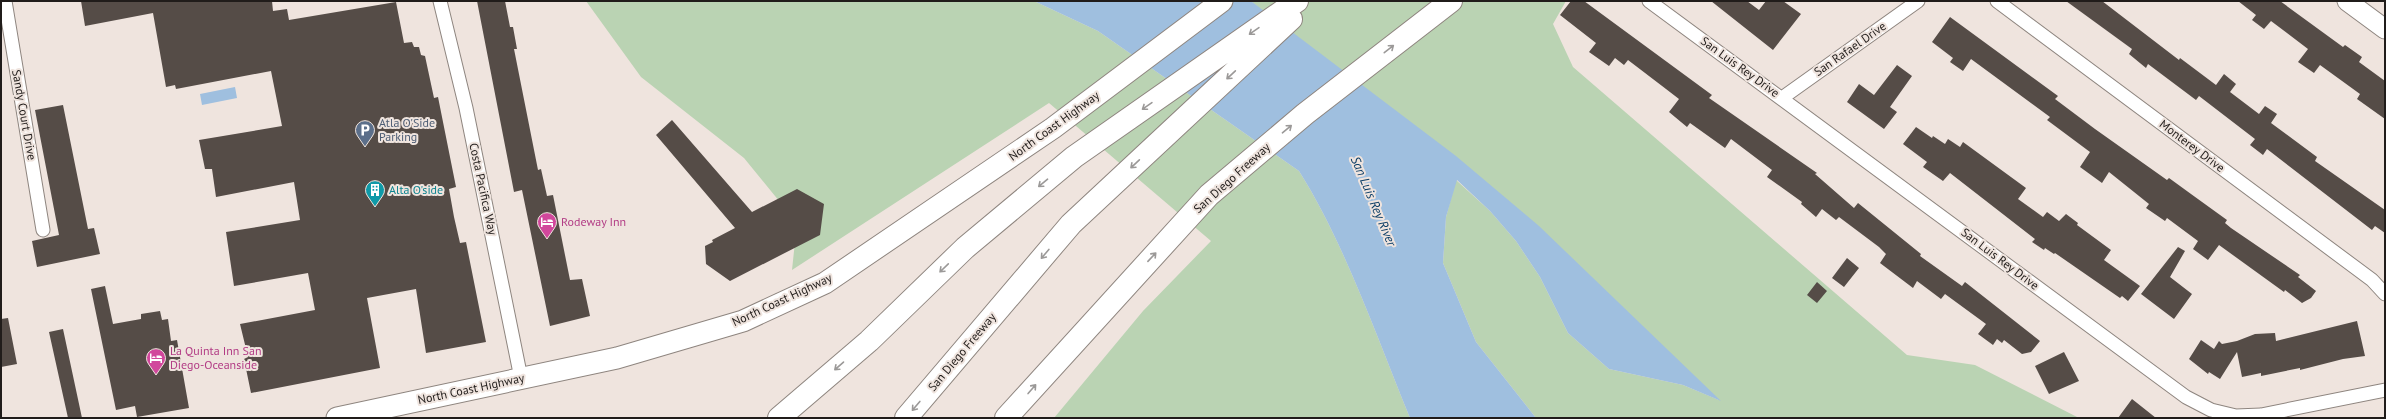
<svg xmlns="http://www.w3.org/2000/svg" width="2386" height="419" font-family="'PT Sans',sans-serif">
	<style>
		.green { fill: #bad3b3 }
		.water { fill: #9fbfdf }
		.building { fill: #554c47 }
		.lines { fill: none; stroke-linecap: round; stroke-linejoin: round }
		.street-casing { stroke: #8e857f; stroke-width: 15 }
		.secondary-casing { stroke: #8e857f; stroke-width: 21 }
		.primary-casing { stroke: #8e857f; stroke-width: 23 }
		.highway-casing { stroke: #8e857f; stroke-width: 24 }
		.street { stroke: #fff; stroke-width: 13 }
		.secondary { stroke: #fff; stroke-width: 19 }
		.primary { stroke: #fff; stroke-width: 21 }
		.highway { stroke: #fff; stroke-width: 22 }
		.oneway { stroke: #9b9998 }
		.labels { text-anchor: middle; stroke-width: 4; stroke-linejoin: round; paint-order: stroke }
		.street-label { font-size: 12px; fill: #201c1a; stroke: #efe4de }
		.service-label { font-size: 12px; fill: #4e5e75; stroke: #efe4de; text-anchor: start }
		.culture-label { font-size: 12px; fill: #0d838f; stroke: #efe4de; text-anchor: start }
		.hotel-label { font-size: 12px; fill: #b23c85; stroke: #efe4de; text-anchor: start }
		.water-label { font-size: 13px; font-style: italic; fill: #0d3f68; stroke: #efe4de }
	</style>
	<rect width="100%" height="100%" fill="#efe4de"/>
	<path class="green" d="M586 1H1034L1098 31 1299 171C1345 244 1377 338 1410 418H1054L1143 311 1211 241 1049 103 792 270 797 223 744 158 641 77Z
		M1251 1H1566L1553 24 1573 67 1907 355 1975 365 2079 418H1536L1476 342 1443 263 1446 217 1456 180 1490 211 1516 241 1540 277 1568 333 1609 369 1683 385 1719 400Z"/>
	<path class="water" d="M1034 1H1251L1456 156 1539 226 1721 401 1683 385 1609 369 1568 333 1540 277 1516 241 1490 211 1457 180 1446 217 1443 263 1476 342 1536 418H1410C1377 338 1345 244 1299 171L1098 31Z
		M235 87 237 98 202 105 200 94Z"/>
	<path class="building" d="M81 1H272L273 11 287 9 289 20 396 2 404 43 412 42 414 47H419L421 55 425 56 434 98 438 97 456 187 449 189 454 217 460 243 466 242 486 342 426 353 416 289 367 298 380 368 251 393 244 359 248 357 240 324 315 310 308 273 234 286 226 232 300 220 294 182 216 197 212 169H205L199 140 282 126 271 71 176 89 175 85 166 87 153 13 85 26Z
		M477 1H505L510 27H513L517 49H514L538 170 541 169 547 196 553 195 570 280 582 279 590 316 550 326 522 190 514 192Z
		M1571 1H1584L1712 95 1709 98 1817 173 1815 174 1854 208 1858 203 1921 254 1920 256 1962 286 1965 282 2040 341 2031 352 2022 354 2004 340 2002 343 1997 339 1993 345 1978 334 1986 324 1945 294 1941 299 1917 281 1913 288 1880 263 1886 254 1879 247 1839 217 1836 220 1822 209 1816 217 1801 204 1802 202 1767 177 1772 170 1731 139 1725 148 1690 123 1687 127 1669 112 1679 99 1666 89 1628 60 1624 65 1615 58 1609 66 1589 52 1596 43 1560 15Z
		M1711 1H1747L1759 10 1766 1H1783L1801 14 1773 50Z
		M2066 1H2102L2179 60 2180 58 2216 85 2224 74 2236 84 2230 92 2259 114 2265 106 2277 114 2271 123 2317 157 2315 161 2385 210V233L2375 226 2372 230 2267 149 2263 155 2250 145 2255 139 2199 96 2196 100 2148 64 2146 68 2129 54 2132 49Z
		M2238 1H2280L2343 47 2345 45 2362 57 2359 62 2385 81V119L2357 99 2360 94 2320 65 2314 73 2298 62 2308 49 2271 21 2264 29 2252 20 2256 15Z
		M1950 17 2058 96 2055 99 2095 129 2167 180 2169 178 2191 194 2227 220 2225 223 2231 228 2300 275 2298 277 2316 291 2311 298 2302 303 2285 290 2284 292 2219 245 2208 260 2193 249 2198 241 2167 218 2165 221 2146 208 2149 204 2109 172 2102 183 2080 167 2090 152 2047 120 2050 117 1971 59 1963 71 1950 62 1953 58 1932 42Z
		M1897 65 1912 76 1890 107 1897 112 1884 129 1847 102 1859 84 1874 95Z
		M63 105 88 229 94 228 100 254 37 267 32 241 59 235 35 110Z
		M672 120 752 212 797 189 824 204 820 235 730 281 706 264 705 246 713 242 712 240 735 228 656 135Z
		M1916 127 1932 138 1933 136 1945 144 1948 139 1960 147 1963 142 2026 188 2018 199 2043 217 2047 212 2059 221 2066 214 2078 223 2077 225 2111 250 2104 260 2140 286 2128 301 2122 296 2120 298 2055 253 2054 254 2045 248 2044 250 2032 242 2035 239 1950 173 1943 181 1923 167 1927 162 1903 144Z
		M2178 247 2185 251 2170 277 2192 294 2174 319 2141 294Z
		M1847 258 1859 268 1844 287 1832 278Z
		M1817 282 1827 291 1817 303 1807 295Z
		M105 286 113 324 141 319V314L160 311 162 320 168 319 171 341 177 340 189 408 137 417 135 406 116 410 91 289Z
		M8 318 17 364 1 367V319Z
		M2357 321 2365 356 2343 359 2300 370V368L2261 376V373L2242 377 2237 352 2220 379 2209 372 2208 374 2189 359 2201 340 2214 349 2219 341 2222 344 2237 341 2255 334 2275 333 2276 341Z
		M63 329 82 418H68L49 332Z
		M2064 352 2079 381 2049 394 2035 366Z
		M2132 399 2156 418H2118Z"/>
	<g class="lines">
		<defs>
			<path id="street" d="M5 1 43 230
				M440 1 466 108 521 378
				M1649 1 2186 397 2211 410 2236 416 2261 415 2385 390
				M1997 1 2372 280 2385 294
				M1782 98 1918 1"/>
			<path id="secondary" d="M2347 1 2385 29"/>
			<path id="primary" d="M337 418 617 358 743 321 825 283 1053 128 1222 1"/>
			<path id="highway" d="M779 418 869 341 965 248 1074 157 1297 1
				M906 418 1071 224 1291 19
				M1006 418 1209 195 1305 114 1451 1"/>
		</defs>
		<use href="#street" class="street-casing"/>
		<use href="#secondary" class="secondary-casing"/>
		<use href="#primary" class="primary-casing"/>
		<use href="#highway" class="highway-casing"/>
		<use href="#street" class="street"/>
		<use href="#secondary" class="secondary"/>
		<use href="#primary" class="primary"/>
		<use href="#highway" class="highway"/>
	</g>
	<defs><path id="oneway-shaft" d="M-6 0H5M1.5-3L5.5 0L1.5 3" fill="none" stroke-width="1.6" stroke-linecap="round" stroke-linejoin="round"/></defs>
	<g class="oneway">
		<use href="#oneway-shaft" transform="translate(1254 31) rotate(145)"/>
		<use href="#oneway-shaft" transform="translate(1389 49) rotate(-38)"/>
		<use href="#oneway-shaft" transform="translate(1231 75) rotate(137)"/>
		<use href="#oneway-shaft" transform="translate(1147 106) rotate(145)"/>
		<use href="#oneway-shaft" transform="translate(1287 129) rotate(-40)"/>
		<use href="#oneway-shaft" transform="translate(1135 164) rotate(137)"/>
		<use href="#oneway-shaft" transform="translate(1043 183) rotate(140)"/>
		<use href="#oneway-shaft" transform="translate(1045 254) rotate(130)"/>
		<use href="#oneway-shaft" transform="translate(1152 257) rotate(-47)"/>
		<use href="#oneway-shaft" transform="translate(944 268) rotate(136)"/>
		<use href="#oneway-shaft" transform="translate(839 366) rotate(139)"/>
		<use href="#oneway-shaft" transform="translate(1032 389) rotate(-49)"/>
		<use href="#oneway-shaft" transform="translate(916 406) rotate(130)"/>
	</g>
	<defs>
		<symbol id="parking-pin" viewBox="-11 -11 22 30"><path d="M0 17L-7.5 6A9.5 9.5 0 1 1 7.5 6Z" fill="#5c6f8a" stroke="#efe4de"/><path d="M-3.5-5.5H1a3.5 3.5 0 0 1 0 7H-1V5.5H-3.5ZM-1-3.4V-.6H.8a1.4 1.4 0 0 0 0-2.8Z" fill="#fff"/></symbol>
		<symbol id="building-pin" viewBox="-11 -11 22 30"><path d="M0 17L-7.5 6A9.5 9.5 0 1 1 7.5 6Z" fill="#0f9aa8" stroke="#efe4de"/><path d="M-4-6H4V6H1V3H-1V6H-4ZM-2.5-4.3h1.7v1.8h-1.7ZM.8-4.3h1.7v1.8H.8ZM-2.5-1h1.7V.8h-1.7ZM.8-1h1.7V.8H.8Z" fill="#fff"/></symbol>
		<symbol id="hotel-pin" viewBox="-11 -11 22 30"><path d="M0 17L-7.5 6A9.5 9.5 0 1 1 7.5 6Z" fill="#d1479c" stroke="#efe4de"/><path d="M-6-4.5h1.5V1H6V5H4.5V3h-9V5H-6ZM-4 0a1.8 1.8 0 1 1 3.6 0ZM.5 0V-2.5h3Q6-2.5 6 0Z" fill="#fff"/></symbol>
	</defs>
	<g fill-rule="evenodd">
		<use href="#parking-pin" x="354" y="119" width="22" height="30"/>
		<use href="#building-pin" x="364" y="179" width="22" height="30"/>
		<use href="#hotel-pin" x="536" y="211" width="22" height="30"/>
		<use href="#hotel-pin" x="145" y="347" width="22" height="30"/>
	</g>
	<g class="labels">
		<g class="street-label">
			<text transform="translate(1850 49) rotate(-35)" y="4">San Rafael Drive</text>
			<text transform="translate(1740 67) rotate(36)" y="4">San Luis Rey Drive</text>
			<text transform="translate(24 115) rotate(80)" y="4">Sandy Court Drive</text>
			<text transform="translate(1054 126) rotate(-36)" y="4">North Coast Highway</text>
			<text transform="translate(2192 146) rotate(37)" y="4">Monterey Drive</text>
			<text transform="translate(1232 178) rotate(-42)" y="4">San Diego Freeway</text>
			<text transform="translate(483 189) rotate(78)" y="4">Costa Pacifica Way</text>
			<text transform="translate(2000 259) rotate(37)" y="4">San Luis Rey Drive</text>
			<text transform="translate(782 300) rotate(-25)" y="4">North Coast Highway</text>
			<text transform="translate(962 352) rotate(-50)" y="4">San Diego Freeway</text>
			<text transform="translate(471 389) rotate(-12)" y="4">North Coast Highway</text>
		</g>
		<g class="service-label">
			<text x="379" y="127">Atla O'Side<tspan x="379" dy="14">Parking</tspan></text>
		</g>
		<g class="culture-label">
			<text x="389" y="194">Alta O'side</text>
		</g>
		<g class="hotel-label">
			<text x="561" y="226">Rodeway Inn</text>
			<text x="170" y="355">La Quinta Inn San<tspan x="170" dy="14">Diego-Oceanside</tspan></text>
		</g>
		<g class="water-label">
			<text transform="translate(1374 201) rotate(67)" y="5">San Luis Rey River</text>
		</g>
	</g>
	<rect width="2386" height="419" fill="none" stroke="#201c1a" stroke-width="4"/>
</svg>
